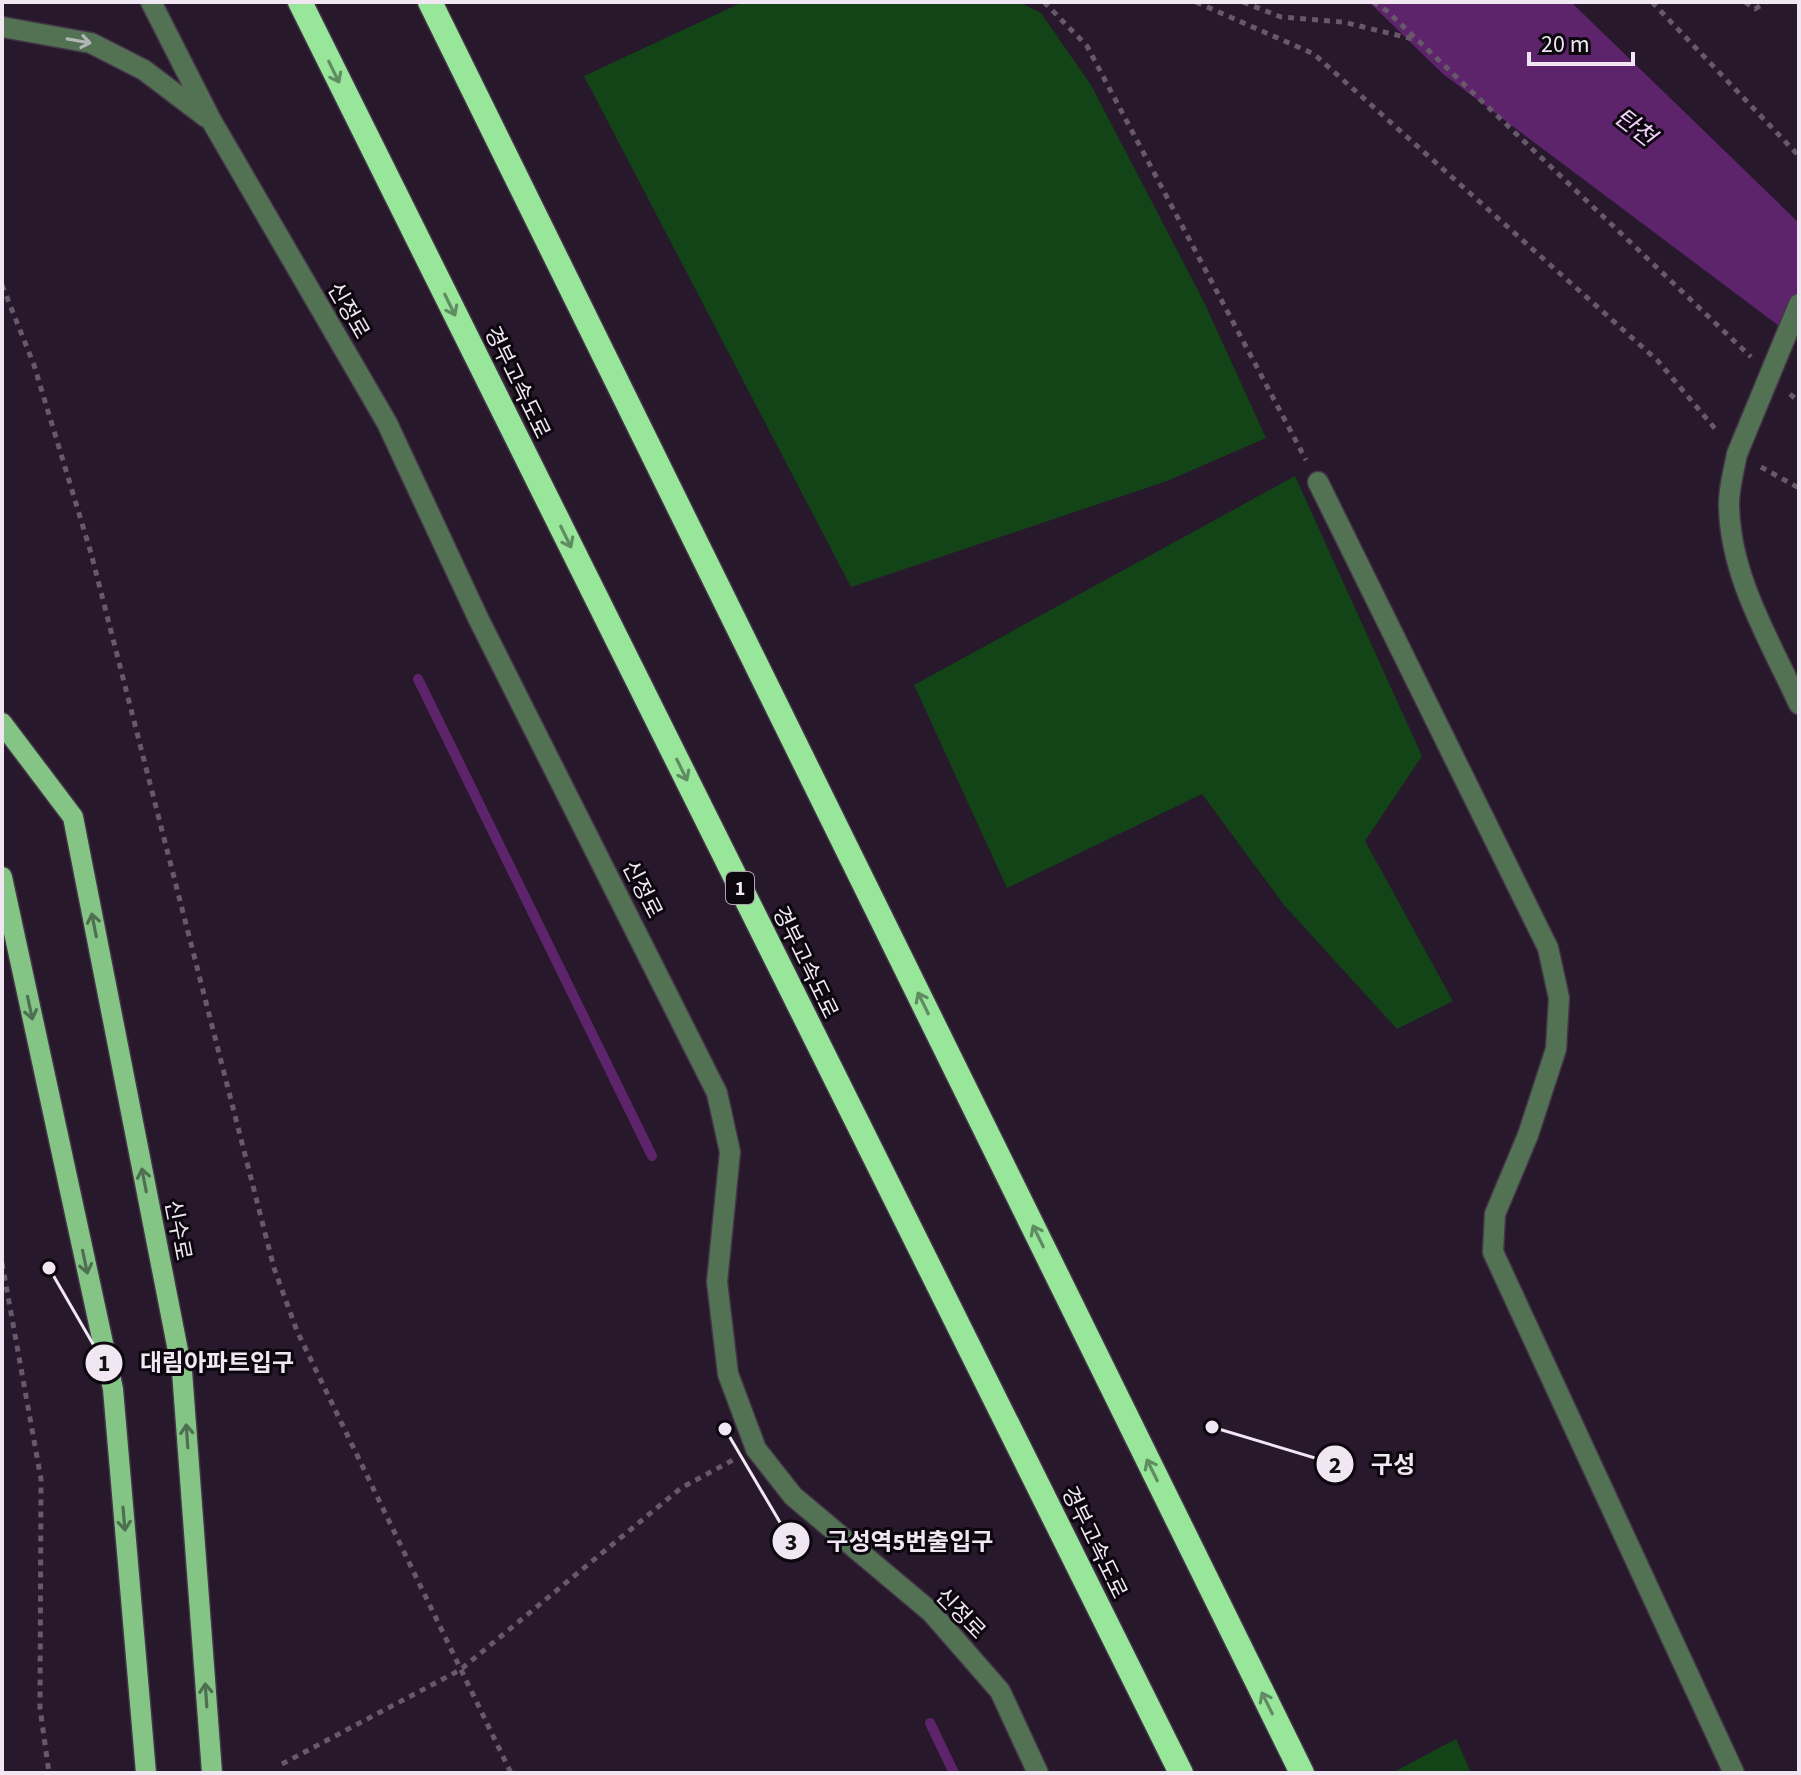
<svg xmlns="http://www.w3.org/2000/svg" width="1801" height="1775" font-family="'Source Sans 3','Noto Sans KR',sans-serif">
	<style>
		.green { fill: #124418 }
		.water { fill: #5d246c }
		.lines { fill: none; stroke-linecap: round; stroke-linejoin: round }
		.stream { stroke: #5d246c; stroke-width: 10 }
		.minor-casing { stroke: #433547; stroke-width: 23 }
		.major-casing { stroke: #433547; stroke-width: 23 }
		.highway-casing { stroke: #433547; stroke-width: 27 }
		.path { stroke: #67596a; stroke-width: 5; stroke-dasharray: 6 6; stroke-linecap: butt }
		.minor { stroke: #537153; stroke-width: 20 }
		.major { stroke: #84c586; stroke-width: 20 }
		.highway { stroke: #98e69a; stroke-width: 24 }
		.minor-bridge-casing { stroke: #433547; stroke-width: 23; stroke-linecap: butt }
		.minor-bridge { stroke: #537153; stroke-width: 20 }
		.oneway { stroke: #b1b8b3 }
		.oneway2 { stroke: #608c62 }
		.oneway3 { stroke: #4e6f50 }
		.labels { text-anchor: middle; stroke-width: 6; stroke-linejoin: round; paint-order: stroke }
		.shield { fill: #0c060e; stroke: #aca4ae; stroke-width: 2 }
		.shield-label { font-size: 20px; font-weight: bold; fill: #f0e7f3 }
		.street-label { font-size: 22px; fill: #f0e7f3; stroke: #0c060e }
		.water-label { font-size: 24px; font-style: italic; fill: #f2d2fb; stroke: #0c060e }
		.leader { fill: none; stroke: #f0e7f3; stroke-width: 3 }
		.callout-dot { fill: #f0e7f3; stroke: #0c060e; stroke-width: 3 }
		.mark-label { font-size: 24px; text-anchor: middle; font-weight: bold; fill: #111 }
		.callout-label { font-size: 24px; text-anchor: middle; font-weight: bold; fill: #f0e7f3; stroke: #0c060e; stroke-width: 6; stroke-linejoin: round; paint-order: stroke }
	</style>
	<rect width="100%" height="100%" fill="#27182b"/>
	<path class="green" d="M743 2H1019L1041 13 1091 85 1204 302 1266 438 1167 481 851 587 584 76Z
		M1295 476 1422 756 1365 841 1453 1001 1397 1029 1284 905 1202 794 1007 888 914 685Z
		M1456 1739 1471 1773H1392Z"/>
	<path class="water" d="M1369 2H1571L1799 223V341L1443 74Z"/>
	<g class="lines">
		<path class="stream" d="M418 679 652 1156
			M930 1723 954 1773"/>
		<defs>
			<path id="minor" d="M151 2 211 120 387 423 479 620 717 1093 730 1152 717 1282 728 1374 756 1449 793 1496 931 1612 1000 1691 1038 1773
				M2 27 91 43 144 70 206 117
				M1737 454C1734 470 1729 487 1729 503 1729 575 1770 641 1799 704
				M1318 482 1548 948 1559 998 1556 1049 1528 1135 1495 1214 1493 1252 1734 1773"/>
			<path id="major" d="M2 723 73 817 182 1371 212 1773
				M2 877 113 1389 146 1773"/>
			<path id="highway" d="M300 2 1181 1773
				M430 2 1302 1773"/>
		</defs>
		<use href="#minor" class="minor-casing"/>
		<use href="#major" class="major-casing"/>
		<use href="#highway" class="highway-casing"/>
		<path class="path" d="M1044 2 1087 46 1306 460
			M1196 2 1314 54 1658 361 1717 431
			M1243 2 1281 17 1343 22 1417 40
			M1373 2 1387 11 1751 357
			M1652 2 1799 156
			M1745 2 1755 9 1766 2
			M2 285 34 365 91 553 274 1268 297 1331 511 1773
			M1790 394 1799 402
			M1761 467 1799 488
			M2 1263 41 1479 40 1708 49 1773
			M282 1764 460 1670 681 1488 733 1460"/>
		<use href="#minor" class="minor"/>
		<use href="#major" class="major"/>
		<use href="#highway" class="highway"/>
		<defs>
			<path id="minor-bridge" d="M1737 454 1799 304"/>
		</defs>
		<use href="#minor-bridge" class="minor-bridge-casing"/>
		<use href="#minor-bridge" class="minor-bridge"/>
	</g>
	<defs><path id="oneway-shaft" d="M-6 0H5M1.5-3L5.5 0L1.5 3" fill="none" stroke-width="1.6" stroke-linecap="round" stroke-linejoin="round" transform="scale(2)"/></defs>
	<use class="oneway" href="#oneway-shaft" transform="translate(79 41) rotate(10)"/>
	<g class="oneway2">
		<use href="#oneway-shaft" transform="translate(334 72) rotate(64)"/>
		<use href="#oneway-shaft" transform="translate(450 305) rotate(64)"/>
		<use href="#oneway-shaft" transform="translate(566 537) rotate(64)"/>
		<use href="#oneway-shaft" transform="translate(682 770) rotate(64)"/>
		<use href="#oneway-shaft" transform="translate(923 1003) rotate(-116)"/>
		<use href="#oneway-shaft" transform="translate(1038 1236) rotate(-116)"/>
		<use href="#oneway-shaft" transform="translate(1152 1470) rotate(-116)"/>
		<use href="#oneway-shaft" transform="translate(1267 1703) rotate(-116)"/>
	</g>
	<g class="oneway3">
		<use href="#oneway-shaft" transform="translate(94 925) rotate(-101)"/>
		<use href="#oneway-shaft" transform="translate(30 1008) rotate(78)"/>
		<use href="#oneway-shaft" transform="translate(144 1180) rotate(-101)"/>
		<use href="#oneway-shaft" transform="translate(85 1262) rotate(78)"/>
		<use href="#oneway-shaft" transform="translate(187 1436) rotate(-94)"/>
		<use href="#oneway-shaft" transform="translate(124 1519) rotate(85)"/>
		<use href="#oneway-shaft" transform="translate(206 1695) rotate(-94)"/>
	</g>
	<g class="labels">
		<rect class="shield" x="726" y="872" width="28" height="32" rx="6"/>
		<g class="shield-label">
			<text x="740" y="895">1</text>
		</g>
		<g class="street-label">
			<text transform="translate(349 310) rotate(60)" y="8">신정로</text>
			<text transform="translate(518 382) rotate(64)" y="8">경부고속도로</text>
			<text transform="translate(643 889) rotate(63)" y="8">신정로</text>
			<text transform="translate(806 962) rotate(64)" y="8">경부고속도로</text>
			<text transform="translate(179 1230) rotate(79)" y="8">신수로</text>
			<text transform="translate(1095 1542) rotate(64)" y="8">경부고속도로</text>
			<text transform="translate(961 1613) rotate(46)" y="8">신정로</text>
		</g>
		<g class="water-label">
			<text transform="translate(1635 127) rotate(38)" y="8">탄천</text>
		</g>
	</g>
	<path class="leader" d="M49 1268L104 1363M1212 1427L1335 1464M725 1429L791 1541"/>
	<g class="callout-dot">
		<circle cx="49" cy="1268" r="8"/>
		<circle cx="1212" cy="1427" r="8"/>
		<circle cx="725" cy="1429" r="8"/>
		<circle cx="104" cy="1363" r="20"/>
		<circle cx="1335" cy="1464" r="20"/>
		<circle cx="791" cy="1541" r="20"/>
	</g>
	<g class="mark-label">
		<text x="104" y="1371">1</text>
		<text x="1335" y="1473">2</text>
		<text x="791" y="1550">3</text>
	</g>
	<g class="callout-label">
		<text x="217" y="1371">대림아파트입구</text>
		<text x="1393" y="1473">구성</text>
		<text x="910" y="1550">구성역5번출입구</text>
	</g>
	<rect width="1801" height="1775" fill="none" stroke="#f0e7f3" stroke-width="8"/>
	<path d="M1529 52v12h104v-12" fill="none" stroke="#f0e7f3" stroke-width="4"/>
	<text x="1541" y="52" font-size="24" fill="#f0e7f3" stroke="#0c060e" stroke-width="6" paint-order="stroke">20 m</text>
</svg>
